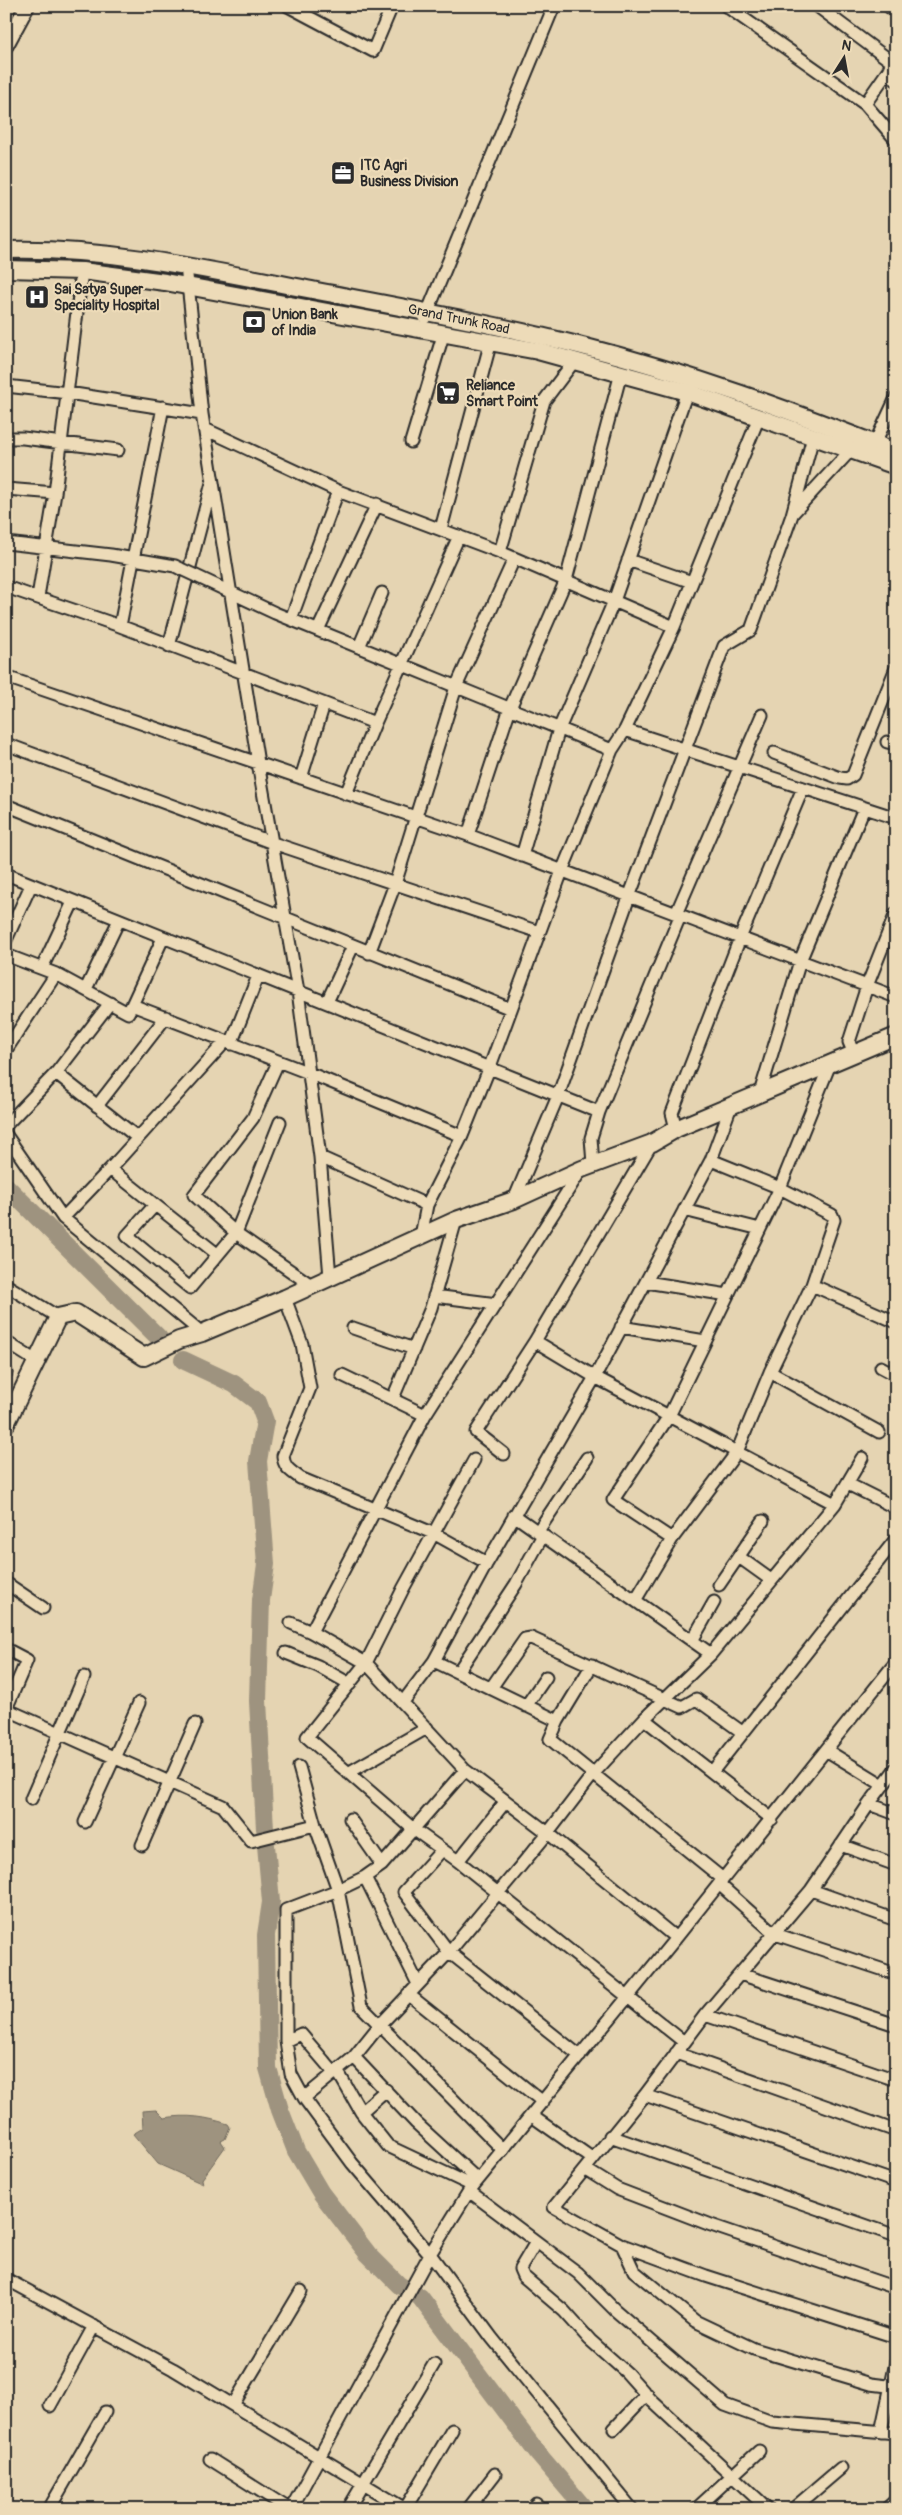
<svg xmlns="http://www.w3.org/2000/svg" width="902" height="2515" font-family="Pangolin,sans-serif">
	<style>
		.water { fill: #9e937f; stroke: #70695d }
		.lines { fill: none; stroke-linecap: round; stroke-linejoin: round }
		.river { stroke: #9e937f; stroke-width: 18 }
		.minor-casing { stroke: #2b2b2b; stroke-width: 15 }
		.tertiary-casing { stroke: #2b2b2b; stroke-width: 18 }
		.secondary-casing { stroke: #2b2b2b; stroke-width: 20 }
		.minor { stroke: #eddbb8; stroke-width: 11 }
		.tertiary { stroke: #eddbb8; stroke-width: 14 }
		.secondary { stroke: #eddbb8; stroke-width: 16 }
		.minor-bridge-casing { stroke: #2b2b2b; stroke-width: 15; stroke-linecap: butt }
		.minor-bridge { stroke: #eddbb8; stroke-width: 11 }
		.labels { text-anchor: middle; stroke-width: 4.5; stroke-linejoin: round; paint-order: stroke }
		.poi-label { font-size: 14px; font-weight: bold; fill: #2b2b2b; stroke: #eddbb8; text-anchor: start }
		.street-label { font-size: 14px; fill: #2b2b2b; stroke: #eddbb8 }
	</style>
	<rect width="100%" height="100%" fill="#e5d4b2"/>
	<filter id="ink" filterUnits="userSpaceOnUse"><feTurbulence type="fractalNoise" baseFrequency=".02" numOctaves="2"/><feDisplacementMap in="SourceGraphic" scale="10" xChannelSelector="R" yChannelSelector="G"/><feConvolveMatrix kernelMatrix="1 2 1 2 8 2 1 2 1" color-interpolation-filters="sRGB"/></filter>
	<g filter="url(#ink)">
		<path class="water" d="M156 2110 164 2118C188 2114 206 2117 228 2124L230 2127 225 2139 221 2141 225 2147 202 2179 203 2184 158 2164 133 2134 143 2128 142 2111Z"/>
		<g class="lines">
			<path class="river" d="M6 1186 159 1338
				M183 1360 234 1384 258 1402 265 1421 258 1461 266 1564 261 1600 258 1701 265 1829
				M266 1845 271 1902 266 1935 268 2068 280 2110 296 2151 321 2193 368 2254 399 2285 420 2297 539 2455 585 2509"/>
			<defs>
				<path id="minor" d="M288 6 373 51 392 6
					M726 6 865 104 888 71 896 80
					M817 6 892 62 888 71
					M888 6 896 12
					M865 104 896 140
					M186 266 202 414 258 763 298 991 320 1157 330 1277
					M425 318 554 6
					M6 386 68 393 202 414
					M205 429 338 491 500 552 674 627
					M6 438H23L118 450
					M411 442 444 332
					M875 443 896 398
					M6 489 55 493
					M793 513 850 451
					M441 529 491 341
					M6 543 111 555 175 566 181 569
					M500 552 544 401 575 360
					M628 560 692 582
					M196 576 275 613 612 750
					M6 587 120 626 375 723
					M38 597 55 493 82 271
					M291 619 338 491
					M120 626 163 407
					M318 630 377 504
					M169 646 212 483
					M359 647 382 593
					M6 677 468 835 896 997
					M625 730 896 818
					M887 742 896 744
					M6 744 273 843 539 932
					M774 753 840 778 847 779 853 775 896 668
					M301 778 324 704
					M346 794 375 723 459 536
					M6 805 511 1009
					M468 835 510 708 566 580 621 373
					M522 856 559 729 614 601 687 392
					M6 874 599 1112 680 916
					M676 914 762 715
					M163 938 132 1005 309 1073 462 1136
					M6 940 31 885
					M369 953 395 884 456 687 514 559
					M6 955 56 974 128 1013 132 1005
					M42 968 73 902
					M86 989 119 920
					M327 1002 353 946
					M231 1044 258 976
					M6 1050 56 974
					M854 1054 849 1042 867 986 896 913
					M278 1062 253 1118 194 1195 236 1233 311 1285
					M56 1073 138 1138
					M760 1093 800 961 864 808
					M97 1106 166 1017
					M6 1125 56 1073 110 1003
					M676 1129 672 1113 740 938 803 788
					M6 1135 63 1218 202 1333
					M320 1157 427 1205
					M593 1164 591 1138 599 1112
					M514 1200 558 1096 629 897 724 646 751 630 792 515 813 437
					M155 1205 127 1236 190 1288 236 1233 280 1122
					M684 1210 760 1229
					M63 1218 110 1169
					M421 1236 427 1205 462 1136 489 1069 562 871 612 750 625 730 674 627 759 417
					M217 1254 110 1169 225 1042
					M646 1282 728 1295
					M6 1285 58 1317
					M812 1285 896 1322
					M434 1296 497 1304
					M285 1298 302 1344 310 1388 283 1456C284 1468 291 1471 300 1478L435 1534 487 1563
					M621 1327 705 1341
					M353 1328 414 1349
					M535 1341 595 1377 835 1504
					M6 1342 36 1361
					M881 1367 896 1375
					M6 1371V1373
					M770 1372 879 1432
					M342 1375 425 1415
					M393 1398 431 1308 456 1220
					M504 1454 476 1432 535 1341 652 1143
					M474 1460 403 1589 366 1663 307 1737 412 1828 458 1861 684 2042
					M848 1484 896 1508
					M514 1515 711 1654
					M538 1531 587 1458
					M672 1539 613 1500 669 1416 780 1188 830 1064
					M739 1557 771 1580
					M6 1583 43 1608
					M719 1585 763 1521
					M636 1599 672 1539 737 1452 770 1372 812 1285 834 1220 832 1215 780 1188 711 1160
					M291 1623 311 1632 366 1663 465 1770 548 1833 676 1938
					M311 1632 425 1415 581 1170
					M693 1639 714 1602
					M6 1649 27 1660 6 1709
					M286 1653 318 1666 350 1684
					M434 1661 558 1721 550 1739 723 1879
					M458 1672 516 1584 543 1535
					M491 1688 525 1639 531 1638 682 1707 696 1699 742 1732
					M403 1702 434 1661 487 1563 595 1377 711 1160 731 1106
					M526 1706 546 1677
					M6 1709 223 1806 251 1841 315 1825
					M644 1719 772 1819
					M558 1721 592 1665
					M826 1750 883 1785
					M299 1767 315 1825 338 1890 361 2006 503 2150
					M896 1768 869 1804 811 1890 705 2015 645 2095 554 2207 622 2245 706 2276 896 2337
					M465 1770 382 1865 365 1877 338 1890 286 1910V2041L291 2074 304 2098 352 2163 430 2254 492 2338 632 2509
					M712 1772 896 1539
					M348 1773 427 1728
					M31 1799 84 1677
					M869 1804 896 1814
					M350 1819 382 1865
					M85 1822 139 1703
					M142 1845 195 1724
					M841 1845 896 1865
					M442 1850 404 1892 449 1952 580 2056
					M458 1861 506 1801
					M365 1877 418 1984
					M719 1884 775 1934 896 1974
					M811 1890 896 1920
					M740 1974 896 2025
					M408 1994 543 2102
					M705 2015 896 2080
					M286 2041 301 2034 335 2074
					M676 2053 896 2131
					M354 2057 416 2123 478 2180
					M338 2072 361 2112 388 2146 473 2186
					M645 2095 896 2182
					M304 2098 354 2057 379 2026 449 1952 548 1833 594 1773 644 1719 711 1654 835 1504 862 1458
					M361 2112 386 2090
					M532 2116 593 2159
					M610 2136 896 2236
					M585 2169 617 2189 711 2225 896 2288
					M469 2191 578 2273 615 2310 725 2405 772 2422 896 2433
					M536 2242 520 2269 523 2276 564 2311 590 2340 627 2373 652 2401 768 2509
					M622 2245 634 2271 695 2321 754 2349 871 2384 896 2387
					M6 2279 173 2369 405 2509
					M233 2405 301 2291
					M50 2406 94 2326
					M614 2429 647 2394
					M881 2432 896 2362
					M210 2459 289 2509
					M49 2509 105 2412
					M291 2509 430 2254 469 2191 676 1938 896 1662
					M348 2509 434 2364
					M405 2509 452 2430
					M468 2509 495 2474
					M532 2509 536 2504
					M696 2509 759 2451
					M793 2509 841 2468
					M886 2509 896 2500"/>
				<path id="tertiary" d="M6 45 27 6"/>
				<g id="secondary">
					<path id="s1" d="M6 250C107 247 208 270 307 289 399 307 491 323 582 346 689 373 793 411 896 452"/>
					<path d="M6 269 82 271 165 282 538 351 687 392 896 466"/>
					<path d="M6 1424 58 1317 76 1313 144 1357 179 1340 202 1333 285 1298 456 1220 514 1200 582 1169 652 1143 676 1129 896 1036"/>
				</g>
			</defs>
			<use href="#minor" class="minor-casing"/>
			<use href="#tertiary" class="tertiary-casing"/>
			<use href="#secondary" class="secondary-casing"/>
			<use href="#minor" class="minor"/>
			<use href="#tertiary" class="tertiary"/>
			<use href="#secondary" class="secondary"/>
			<defs>
				<path id="minor-bridge" d="M181 569 196 576"/>
			</defs>
			<use href="#minor-bridge" class="minor-bridge-casing"/>
			<use href="#minor-bridge" class="minor-bridge"/>
		</g>
	</g>
	<defs>
		<symbol id="office-square" viewBox="-11 -11 22 22"><rect x="-9" y="-9" width="18" height="18" rx="4" fill="#2b2b2b" stroke="#eddbb8"/><path d="M-6-3h4V-5.5h4V-3h4V5H-6ZM-1-4.5V-3h2v-1.5ZM-6 0V1H6V0Z" fill="#fff"/></symbol>
		<symbol id="hospital-square" viewBox="-11 -11 22 22"><rect x="-9" y="-9" width="18" height="18" rx="4" fill="#2b2b2b" stroke="#eddbb8"/><path d="M-5-5h3v3.5h4V-5h3V5h-3V1.5h-4V5h-3Z" fill="#fff"/></symbol>
		<symbol id="bank-square" viewBox="-11 -11 22 22"><rect x="-9" y="-9" width="18" height="18" rx="4" fill="#2b2b2b" stroke="#eddbb8"/><path d="M-6-4H6V4H-6ZM0-2.3a2.3 2.3 0 1 0 0 4.6a2.3 2.3 0 1 0 0-4.6Z" fill="#fff"/></symbol>
		<symbol id="supermarket-square" viewBox="-11 -11 22 22"><rect x="-9" y="-9" width="18" height="18" rx="4" fill="#2b2b2b" stroke="#eddbb8"/><path d="M-6-5.5h2.5l.6 2H6L4.5 2H-2.5L-4.4-4H-6ZM-1.5 3.2a1.3 1.3 0 1 0 .1 0ZM3 3.2a1.3 1.3 0 1 0 .1 0Z" fill="#fff"/></symbol>
	</defs>
	<g fill-rule="evenodd">
		<use href="#office-square" x="329" y="159" width="28" height="28"/>
		<use href="#hospital-square" x="23" y="283" width="28" height="28"/>
		<use href="#bank-square" x="240" y="308" width="28" height="28"/>
		<use href="#supermarket-square" x="434" y="379" width="28" height="28"/>
	</g>
	<g class="labels">
		<g class="poi-label">
			<text x="360" y="170">ITC Agri<tspan x="360" dy="16">Business Division</tspan></text>
			<text x="54" y="294">Sai Satya Super<tspan x="54" dy="16">Speciality Hospital</tspan></text>
			<text x="272" y="319">Union Bank<tspan x="272" dy="16">of India</tspan></text>
			<text x="466" y="390">Reliance<tspan x="466" dy="16">Smart Point</tspan></text>
		</g>
		<g class="street-label">
			<text dy="5" stroke="none"><textPath href="#s1" startOffset="459">Grand Trunk Road</textPath></text>
		</g>
	</g>
	<rect width="902" height="2515" fill="none" stroke="#eddbb8" stroke-width="25"/>
	<rect x="12" y="12" width="877" height="2490" fill="none" stroke="#2b2b2b" stroke-width="2" filter="url(#ink)"/>
	<g transform="translate(844 58) rotate(11)" stroke="#eddbb8" stroke-width="4" paint-order="stroke">
	<path d="M0-4L9 19L0 12L-9 19Z" fill="#2b2b2b"/>
	<text y="-8" font-size="14" font-weight="bold" text-anchor="middle" fill="#2b2b2b">N</text>
	</g>
</svg>
